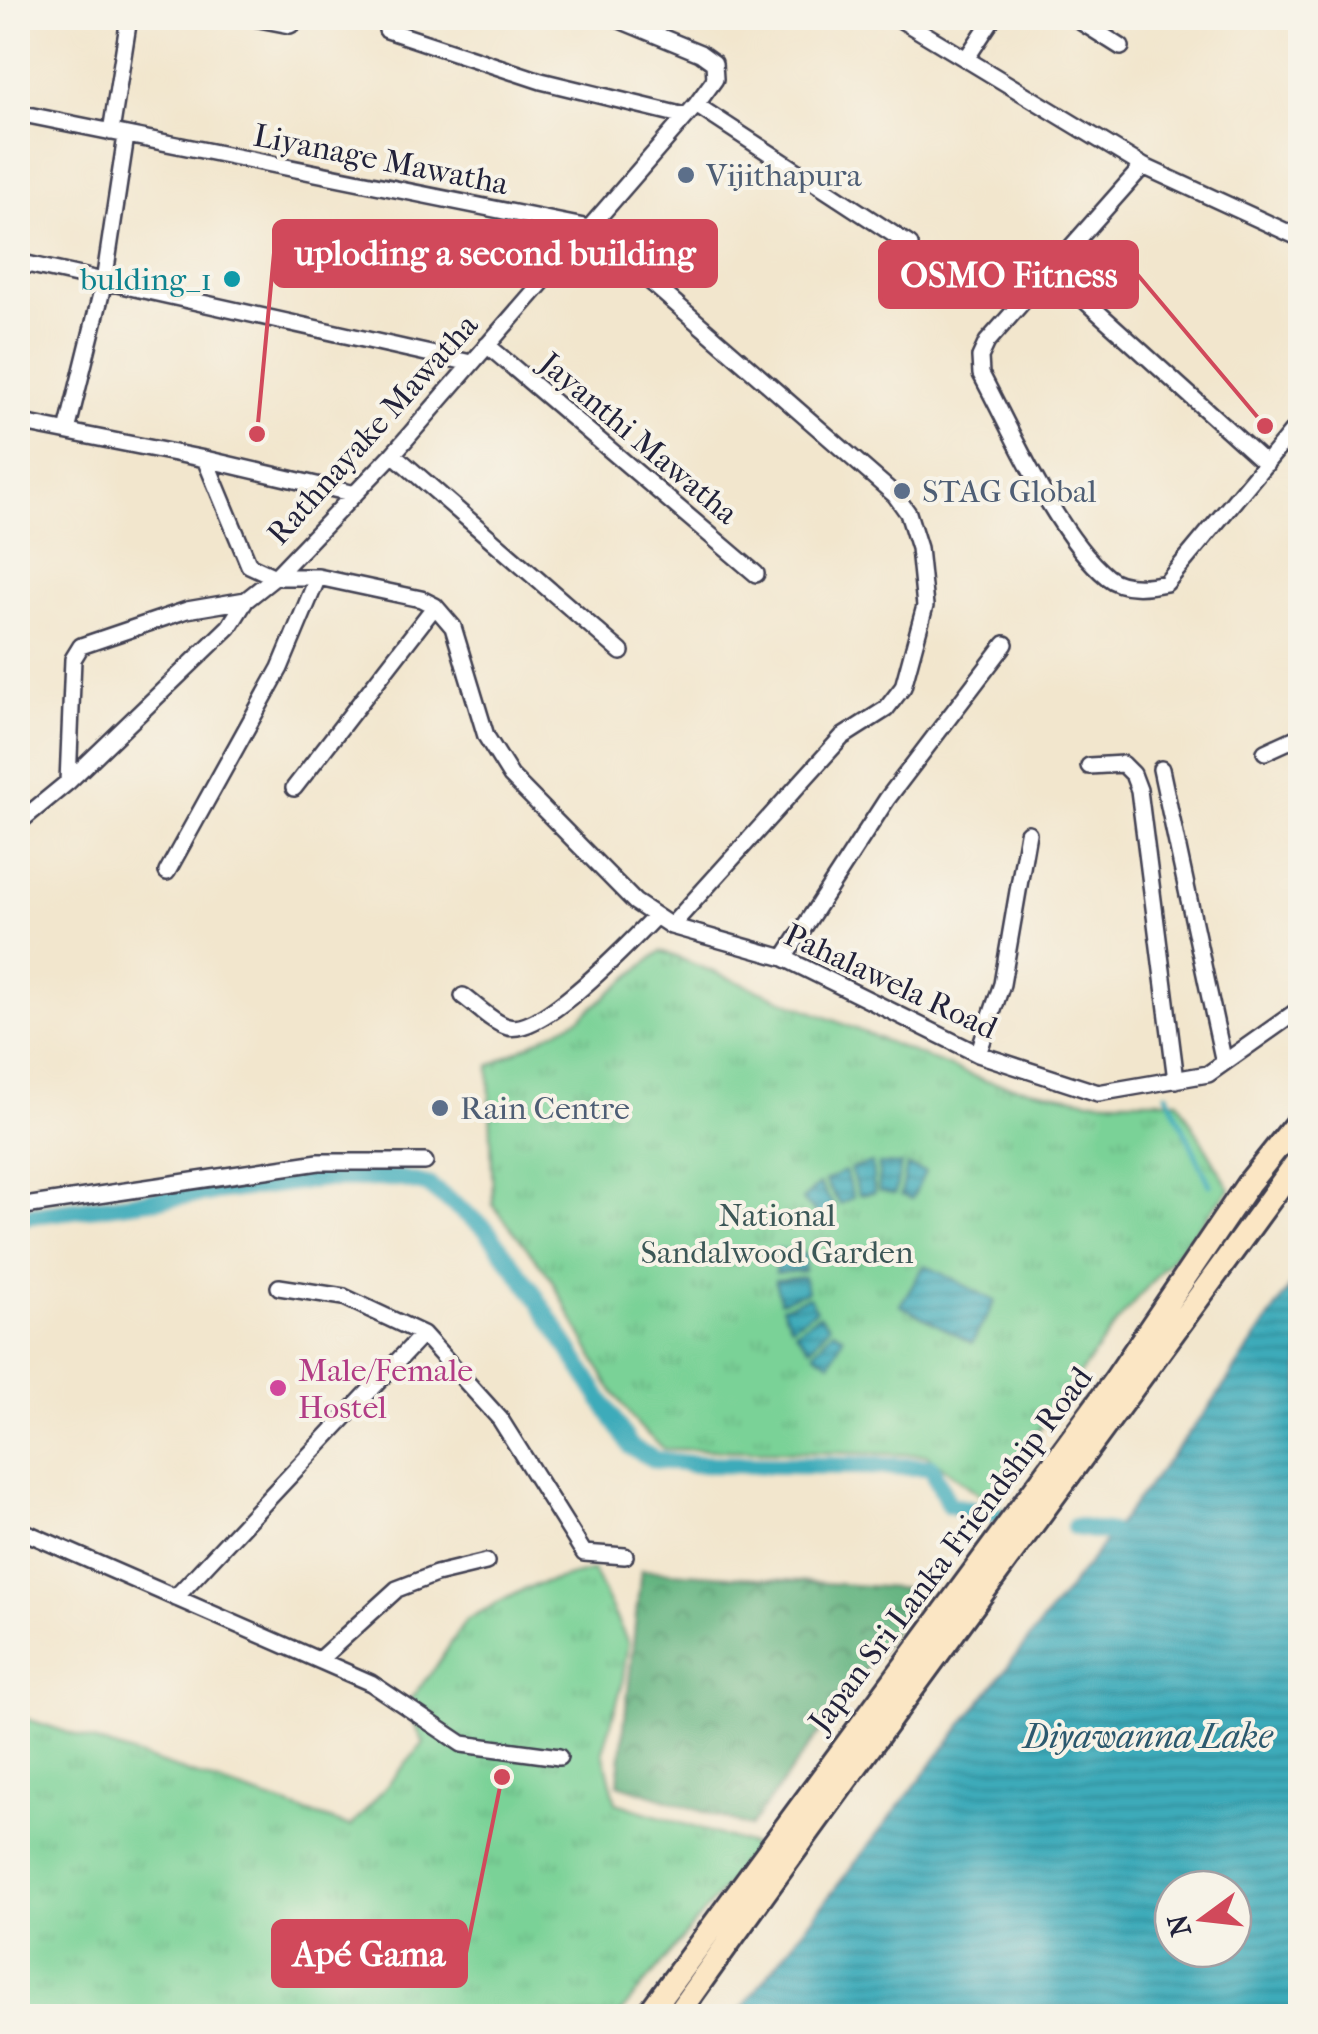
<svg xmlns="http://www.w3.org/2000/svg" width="1318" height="2034" font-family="'IM FELL French Canon',serif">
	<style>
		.forest { fill: url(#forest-crowns); stroke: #426b5e; stroke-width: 2.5 }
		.park { fill: url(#park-tufts); stroke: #4e7a69; stroke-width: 2.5 }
		.water { fill: url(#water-rules); stroke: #2f667a; stroke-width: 2.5; fill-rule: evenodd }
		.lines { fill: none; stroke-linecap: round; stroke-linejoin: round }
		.stream { stroke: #3cabba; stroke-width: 5 }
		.canal { stroke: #3cabba; stroke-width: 18 }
		.street-casing { stroke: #413f51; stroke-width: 20 }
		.secondary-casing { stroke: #413f51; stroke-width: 28 }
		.street { stroke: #fff; stroke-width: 15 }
		.secondary { stroke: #fbe6c4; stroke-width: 22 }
		.service-dot { fill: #5c6f8a; stroke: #f7f3e8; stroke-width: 4 }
		.culture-dot { fill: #0f9aa8; stroke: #f7f3e8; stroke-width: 4 }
		.hotel-dot { fill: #d1479c; stroke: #f7f3e8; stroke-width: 4 }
		.labels { text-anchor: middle; stroke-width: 8; stroke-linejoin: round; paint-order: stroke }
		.street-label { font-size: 32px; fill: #22223b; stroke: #f7f3e8 }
		.service-label { font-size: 32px; fill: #4e5e75; stroke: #f7f3e8; text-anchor: start }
		.culture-label { font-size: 32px; fill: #0d838f; stroke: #f7f3e8; text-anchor: end }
		.park-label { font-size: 32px; fill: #3c5757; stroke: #f7f3e8 }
		.hotel-label { font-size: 32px; fill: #b23c85; stroke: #f7f3e8; text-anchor: start }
		.water-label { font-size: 35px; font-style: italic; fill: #2c596e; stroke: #f7f3e8 }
		.leader { fill: none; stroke: #d1495b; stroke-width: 4 }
		.callout-dot { fill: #d1495b; stroke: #f7f3e8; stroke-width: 4 }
		.callout { fill: #d1495b; stroke: #d1495b; stroke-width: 4 }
		.callout-label { font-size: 35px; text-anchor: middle; font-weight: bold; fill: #fff }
	</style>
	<defs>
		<pattern id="forest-crowns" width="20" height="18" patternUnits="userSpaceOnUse" patternTransform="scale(2.5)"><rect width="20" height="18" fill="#63b480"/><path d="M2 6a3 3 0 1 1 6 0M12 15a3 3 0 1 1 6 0" fill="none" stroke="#51926a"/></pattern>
		<pattern id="park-tufts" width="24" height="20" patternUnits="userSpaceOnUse" patternTransform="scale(2.5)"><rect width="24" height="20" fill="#7ad297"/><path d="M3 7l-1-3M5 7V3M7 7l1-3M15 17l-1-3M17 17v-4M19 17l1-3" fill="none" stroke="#69b483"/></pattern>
		<pattern id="water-rules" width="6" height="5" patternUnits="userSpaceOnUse" patternTransform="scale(2.5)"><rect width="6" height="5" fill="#3cabba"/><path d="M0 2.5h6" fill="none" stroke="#328b98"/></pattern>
	</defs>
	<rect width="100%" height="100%" fill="#f7f3e8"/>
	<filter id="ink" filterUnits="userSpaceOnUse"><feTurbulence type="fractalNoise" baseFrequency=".01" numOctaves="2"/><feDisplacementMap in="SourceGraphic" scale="20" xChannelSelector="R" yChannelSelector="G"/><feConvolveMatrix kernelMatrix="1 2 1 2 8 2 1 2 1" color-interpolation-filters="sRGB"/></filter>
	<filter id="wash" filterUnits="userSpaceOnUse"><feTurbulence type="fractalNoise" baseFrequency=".0048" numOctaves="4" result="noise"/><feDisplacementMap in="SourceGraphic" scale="40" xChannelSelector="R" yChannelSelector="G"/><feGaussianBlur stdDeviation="2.25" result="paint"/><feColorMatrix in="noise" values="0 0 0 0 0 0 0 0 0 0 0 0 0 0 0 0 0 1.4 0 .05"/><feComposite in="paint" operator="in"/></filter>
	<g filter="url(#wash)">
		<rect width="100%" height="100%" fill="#f2e6cd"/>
		<path class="forest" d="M641 1570 924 1590 750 1827 618 1784Z"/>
		<path class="park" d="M661 951 985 1081 1090 1100H1178L1230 1189 1116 1324 987 1500 927 1455 664 1449 639 1427 607 1383 550 1277 493 1205 489 1066 580 1018Z
			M593 1570 628 1643 622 1685 603 1751 616 1803 758 1847 618 2016H18V1716L351 1827 424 1743 405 1705 435 1668 466 1620 526 1588Z"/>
		<path class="water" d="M872 1163 874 1193 859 1195 850 1169Z
			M879 1164 901 1165 895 1194 879 1191Z
			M907 1166 925 1172 912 1199 901 1195Z
			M845 1171 853 1197 840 1204 825 1181Z
			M819 1184 835 1208 823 1218 802 1200Z
			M777 1249 805 1254 804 1271 775 1273Z
			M925 1265 995 1301 972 1343 900 1305Z
			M1300 1272V2016H736L1214 1401ZM1173 1889H1233V1949H1173Z
			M804 1277 807 1292 780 1301 775 1280Z
			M809 1297 816 1310 791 1326 782 1307Z
			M819 1315 829 1326 810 1348 795 1331Z
			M833 1330 843 1337 830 1363 814 1352Z"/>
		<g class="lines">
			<path class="stream" d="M1167 1093 1210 1185"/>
			<path class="canal" d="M18 1217 319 1179 398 1178 428 1185 486 1229 533 1292 631 1447 656 1460 691 1464 931 1467 949 1505 1001 1516
				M1075 1527 1111 1533"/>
		</g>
	</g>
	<g filter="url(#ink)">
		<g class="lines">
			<defs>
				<path id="street" d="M254 18 290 25 303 18
					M898 18 1143 166 1300 238
					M1075 18 1121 47
					M387 30 541 81 685 116
					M966 59 993 18
					M696 105 910 245
					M18 113 589 228 895 495 908 513 919 548 925 606 903 687 886 709 842 737 671 926
					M111 132 129 18
					M1143 166 987 342 980 357 981 374C1012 432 1057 536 1107 577 1123 590 1147 587 1166 583L1300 422
					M18 262 471 363
					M1051 270 1266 464
					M487 345 756 574
					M18 422 205 459 355 494
					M67 431 104 282 126 136
					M393 454 621 652
					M205 459 249 565 275 577H318L421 599 435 606 453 627 486 736 511 776 635 902 671 926 784 958 978 1054 1098 1093 1208 1074 1300 1009
					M1265 752 1300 736
					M1089 766 1123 764 1133 774 1139 790 1176 1080
					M1161 769 1224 1063
					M68 782 73 659 81 646 187 610 246 600 275 577 393 454 696 105 715 79 714 63 700 53 615 18
					M294 788 435 606
					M18 823 68 782 229 627 246 600
					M167 872 280 668 318 577
					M784 958 887 799 1005 644
					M463 996C476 1005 493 1023 508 1027 543 1036 631 941 656 916
					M978 1054 1002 984 1028 833
					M18 1207 319 1162H425
					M279 1287 344 1297 423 1334 500 1419 584 1553 625 1556
					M18 1529 371 1683 462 1744 559 1757
					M175 1598 423 1334
					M319 1660 397 1589 436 1574 486 1562"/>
				<path id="secondary" d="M647 2016 1116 1379 1248 1184 1300 1119
					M676 2016C880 1728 1093 1445 1300 1158"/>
			</defs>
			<use href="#street" class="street-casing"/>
			<use href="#secondary" class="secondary-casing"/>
			<use href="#street" class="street"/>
			<use href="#secondary" class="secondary"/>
		</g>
	</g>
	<g class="service-dot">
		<circle cx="686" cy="175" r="10"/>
		<circle cx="902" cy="491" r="10"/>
		<circle cx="440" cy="1108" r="10"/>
	</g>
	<circle class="culture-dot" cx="232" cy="279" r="10"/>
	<circle class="hotel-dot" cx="278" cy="1388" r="10"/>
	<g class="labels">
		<g class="street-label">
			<text transform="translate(381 159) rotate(11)" y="11">Liyanage Mawatha</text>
			<text transform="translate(372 429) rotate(-48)" y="11">Rathnayake Mawatha</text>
			<text transform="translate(639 438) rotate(40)" y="11">Jayanthi Mawatha</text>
			<text transform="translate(891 981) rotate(25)" y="11">Pahalawela Road</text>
			<text transform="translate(950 1549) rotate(-53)" y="11">Japan Sri Lanka Friendship Road</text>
		</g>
		<g class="service-label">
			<text x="706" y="186">Vijithapura</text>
			<text x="922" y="502">STAG Global</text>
			<text x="460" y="1119">Rain Centre</text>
		</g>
		<g class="culture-label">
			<text x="212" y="290">bulding_1</text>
		</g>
		<g class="park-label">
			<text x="777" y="1226">National<tspan x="777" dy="37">Sandalwood Garden</tspan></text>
		</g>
		<g class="hotel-label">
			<text x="298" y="1381">Male/Female<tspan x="298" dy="37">Hostel</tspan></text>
		</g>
		<g class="water-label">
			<text x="1148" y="1748">Diyawanna Lake</text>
		</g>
	</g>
	<path class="leader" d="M257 434L274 253M1265 426L1137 274M502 1777L466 1953"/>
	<g class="callout-dot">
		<circle cx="257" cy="434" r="10"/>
		<circle cx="1265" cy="426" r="10"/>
		<circle cx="502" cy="1777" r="10"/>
	</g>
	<g class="callout">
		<rect x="274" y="221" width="442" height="65" rx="10"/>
		<rect x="880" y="242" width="257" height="65" rx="10"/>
		<rect x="273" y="1921" width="193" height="65" rx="10"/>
	</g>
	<g class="callout-label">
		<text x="495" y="265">uploding a second building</text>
		<text x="1009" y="287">OSMO Fitness</text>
		<text x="369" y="1966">Apé Gama</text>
	</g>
	<rect width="1318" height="2034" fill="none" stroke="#f7f3e8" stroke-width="60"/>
	<g transform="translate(1203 1919) rotate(255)"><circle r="48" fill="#f7f3e8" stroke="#a29fa3" stroke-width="2.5"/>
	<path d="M0-8L18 38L0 25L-18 38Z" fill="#d1495b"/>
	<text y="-15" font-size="28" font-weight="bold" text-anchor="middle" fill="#22223b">N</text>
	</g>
</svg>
